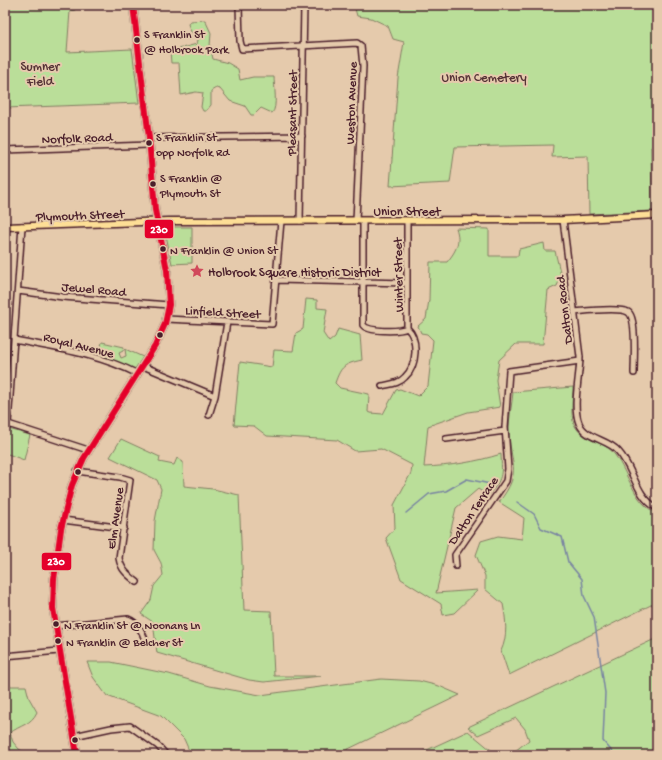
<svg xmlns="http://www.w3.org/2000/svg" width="662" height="760" font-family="'Gochi Hand',sans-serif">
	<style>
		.green { fill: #bade99; stroke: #827e62 }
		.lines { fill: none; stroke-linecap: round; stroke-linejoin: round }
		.stream { stroke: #7883a2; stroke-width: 1.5 }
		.minor-casing { stroke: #4a1f2b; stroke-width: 8 }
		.major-casing { stroke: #4a1f2b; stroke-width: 9 }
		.minor { stroke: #e5caac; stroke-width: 5 }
		.major { stroke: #fdde96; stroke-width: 6 }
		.bus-1-casing { stroke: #e5caac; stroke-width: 9 }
		.bus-1 { stroke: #e4002b; stroke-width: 6 }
		.bus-dot { fill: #4a1f2b; stroke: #e5caac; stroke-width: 1.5 }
		.labels { text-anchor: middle; stroke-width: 4; stroke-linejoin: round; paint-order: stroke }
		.bus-label { font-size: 12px; fill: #4a1f2b; stroke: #e5caac; text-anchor: start }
		.park-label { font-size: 13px; fill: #553236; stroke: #e5caac }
		.street-label { font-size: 13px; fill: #4a1f2b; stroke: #e5caac }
		.poi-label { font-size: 13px; fill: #4a1f2b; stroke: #e5caac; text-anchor: start }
		.line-badge { stroke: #e5caac; stroke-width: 1.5 }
		.badge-label { font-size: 11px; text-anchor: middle; font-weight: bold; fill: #fff }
	</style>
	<rect width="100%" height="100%" fill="#e5caac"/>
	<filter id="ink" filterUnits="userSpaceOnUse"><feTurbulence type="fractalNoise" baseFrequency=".025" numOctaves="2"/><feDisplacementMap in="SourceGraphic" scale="8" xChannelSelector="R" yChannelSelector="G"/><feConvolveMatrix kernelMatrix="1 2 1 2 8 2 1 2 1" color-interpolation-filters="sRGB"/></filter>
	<g filter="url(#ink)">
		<path class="green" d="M5 5H74L75 10 70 11 67 52 132 49 139 103 5 108Z
			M354 5H657V146L651 147 652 211 589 214 588 156 552 157 553 145 455 147 450 183 390 186 398 78 404 42 393 39 388 26 371 18 357 16Z
			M205 20 211 33 210 46 213 59 228 63 238 69 240 80 253 77H274C274 85 278 108 272 113L261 108 254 115H251L245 106 230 101 220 89 216 88 211 91V105L206 111H203L201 107 203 93 196 92 181 95 179 63H171L170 51 197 44 198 40 196 35 191 32 188 24 190 21Z
			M172 227H192V263L172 264 166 235 168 230Z
			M456 228 489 229V256H518L519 249 544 243 545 251H555L561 276 557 286 548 290 543 344H516L499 360 496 380 500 407 468 412 428 426 424 467C450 466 476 462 501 454 502 476 503 478 488 496L478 489 456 508 436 593 478 590 454 613 443 615 441 604 401 579 386 538 395 528 394 505 411 473 412 465 381 449 355 451 337 440 267 436 254 426 234 425 240 362 272 367 274 350 293 351 296 333 303 329 306 299 317 300V308L327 309 323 333 329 342 335 337 338 329 360 335 362 360C344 364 341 366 335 383L340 388 369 394 368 412 370 413 383 414 396 390 400 389 418 396 428 386 433 340 427 334 421 333 418 326 426 319 429 300 430 262H447C456 251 461 242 456 228Z
			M102 342 124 347 123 351 119 353 121 358 126 356 125 349 143 357 134 370 99 355Z
			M573 387C573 397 570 414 574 424 583 443 605 440 615 455 629 474 634 504 657 513V602L509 675 501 651C508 636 506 620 503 604L485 589V576L476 555 481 541 498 536 522 539 524 518 499 502C524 470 509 464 509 429 509 417 512 405 513 392Z
			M5 428 30 435 24 460 5 453Z
			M121 439 160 457 159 462 174 465 177 458 183 462 184 486 213 489 239 495 244 610 271 611 274 676H321L264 682 249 680 157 653 153 622 141 614 151 600 154 586 163 575 161 563 154 550 155 521 161 489 157 480 110 457Z
			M657 638V755H503L515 751 529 740 525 729 516 718 478 735 468 727Z
			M87 662H111L169 674 210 686 260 695 381 679 419 681 439 686 460 695 336 755H191L184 739 161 716 107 696 93 677Z
			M5 686H26L29 698 37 712C31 725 20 725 10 733L13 742 19 749 28 755H5Z
			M468 731 497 755H416Z"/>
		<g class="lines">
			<path class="stream" d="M517 502 534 514 541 528 562 537 568 562 582 579 584 596 594 617 605 693 603 741 615 755
				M406 513 429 494 446 491 467 479 490 484 493 488"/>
			<defs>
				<path id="minor" d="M239 5 240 41 242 49 357 43 361 46 363 66 356 221
					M149 138 302 136
					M5 150 149 145
					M563 220 580 357C580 375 572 406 579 423 585 439 608 439 618 451 634 468 635 496 657 508
					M300 221 304 5
					M363 221V325C368 332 399 332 407 328
					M277 280 407 283
					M18 291 63 297 169 305
					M575 312C586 311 619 307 628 312 637 317 634 362 634 373
					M166 319 272 324 281 221
					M407 328V221
					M14 340C56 348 99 354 138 374
					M143 366 215 396
					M382 386C390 384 399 384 405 377 417 366 419 339 407 328
					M209 415 215 396 227 322
					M5 423 88 450
					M8 424 22 226
					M446 439 505 431
					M77 471 120 477 130 480 119 558C121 570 128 575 137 582
					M63 520 124 528
					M456 566 455 555 506 481 508 469 505 427 509 371 580 361
					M55 626 128 619C138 623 142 631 145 640
					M5 656 59 651
					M74 736 111 728 130 726 158 746 166 755"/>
				<path id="major" d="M5 227 168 221 563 220 657 215
					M77 755 53 608 54 579 61 529 72 485 84 458 155 346 165 324 169 305 167 270 155 210 149 138 133 5"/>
			</defs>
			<use href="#minor" class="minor-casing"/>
			<use href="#major" class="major-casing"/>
			<use href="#minor" class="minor"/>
			<use href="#major" class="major"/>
			<defs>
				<path id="bus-1" d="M77 755 53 608 54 579 61 529 72 485 84 458 155 346 165 324 169 305 167 270 155 210 149 138 133 5"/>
			</defs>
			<use href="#bus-1" class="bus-1-casing"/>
			<use href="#bus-1" class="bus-1"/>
		</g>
	</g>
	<defs>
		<symbol id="sight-bare" viewBox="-9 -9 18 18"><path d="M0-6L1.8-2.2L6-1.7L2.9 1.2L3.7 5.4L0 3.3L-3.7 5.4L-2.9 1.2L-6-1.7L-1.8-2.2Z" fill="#d1495b" stroke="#e5caac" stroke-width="2.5" paint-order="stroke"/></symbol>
	</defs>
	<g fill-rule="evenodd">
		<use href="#sight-bare" x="187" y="261" width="20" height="20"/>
	</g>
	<g class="bus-dot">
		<circle cx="137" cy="40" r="3.5"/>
		<circle cx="149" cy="143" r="3.5"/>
		<circle cx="153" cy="184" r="3.5"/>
		<circle cx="163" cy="249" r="3.5"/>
		<circle cx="160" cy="335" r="3.5"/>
		<circle cx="78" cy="472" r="3.5"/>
		<circle cx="56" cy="624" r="3.5"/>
		<circle cx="58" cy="641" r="3.5"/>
		<circle cx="75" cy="740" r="3.5"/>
	</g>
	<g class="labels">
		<g class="bus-label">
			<text x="144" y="38">S Franklin St<tspan x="144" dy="15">@ Holbrook Park</tspan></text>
			<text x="156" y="141">S Franklin St<tspan x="156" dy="15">opp Norfolk Rd</tspan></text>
			<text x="160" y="182">S Franklin @<tspan x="160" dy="15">Plymouth St</tspan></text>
			<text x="170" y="254">N Franklin @ Union St</text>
			<text x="64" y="629">N Franklin St @ Noonans Ln</text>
			<text x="66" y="646">N Franklin @ Belcher St</text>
		</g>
		<g class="park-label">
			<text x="40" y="70">Sumner<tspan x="40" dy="15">Field</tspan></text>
			<text x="484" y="81">Union Cemetery</text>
		</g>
		<g class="street-label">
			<text transform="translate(350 103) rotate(-88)" y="5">Weston Avenue</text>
			<text transform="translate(291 113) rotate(-89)" y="5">Pleasant Street</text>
			<text transform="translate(77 137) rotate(-2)" y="5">Norfolk Road</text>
			<text x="407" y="215">Union Street</text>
			<text transform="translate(80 214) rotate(-2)" y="5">Plymouth Street</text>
			<text transform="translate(397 275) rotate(-91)" y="5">Winter Street</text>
			<text transform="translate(94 288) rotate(5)" y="5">Jewel Road</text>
			<text transform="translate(563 310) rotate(-97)" y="5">Dalton Road</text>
			<text transform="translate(223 311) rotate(3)" y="5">Linfield Street</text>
			<text transform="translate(79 344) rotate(14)" y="5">Royal Avenue</text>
			<text transform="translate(472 510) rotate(-56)" y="5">Dalton Terrace</text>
			<text transform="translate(114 518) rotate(-82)" y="5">Elm Avenue</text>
		</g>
		<g class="poi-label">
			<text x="208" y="276">Holbrook Square Historic District</text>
		</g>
	</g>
	<g class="line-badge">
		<rect x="144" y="219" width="30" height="20" rx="4" fill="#e4002b"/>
		<rect x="41" y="552" width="31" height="19" rx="4" fill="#e4002b"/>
	</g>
	<g class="badge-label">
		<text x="159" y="233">230</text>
		<text x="56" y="565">230</text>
	</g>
	<rect width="662" height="760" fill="none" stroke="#e5caac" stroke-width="20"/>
	<rect x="10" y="10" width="642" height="740" fill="none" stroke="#4a1f2b" stroke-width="1.5" filter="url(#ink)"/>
</svg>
